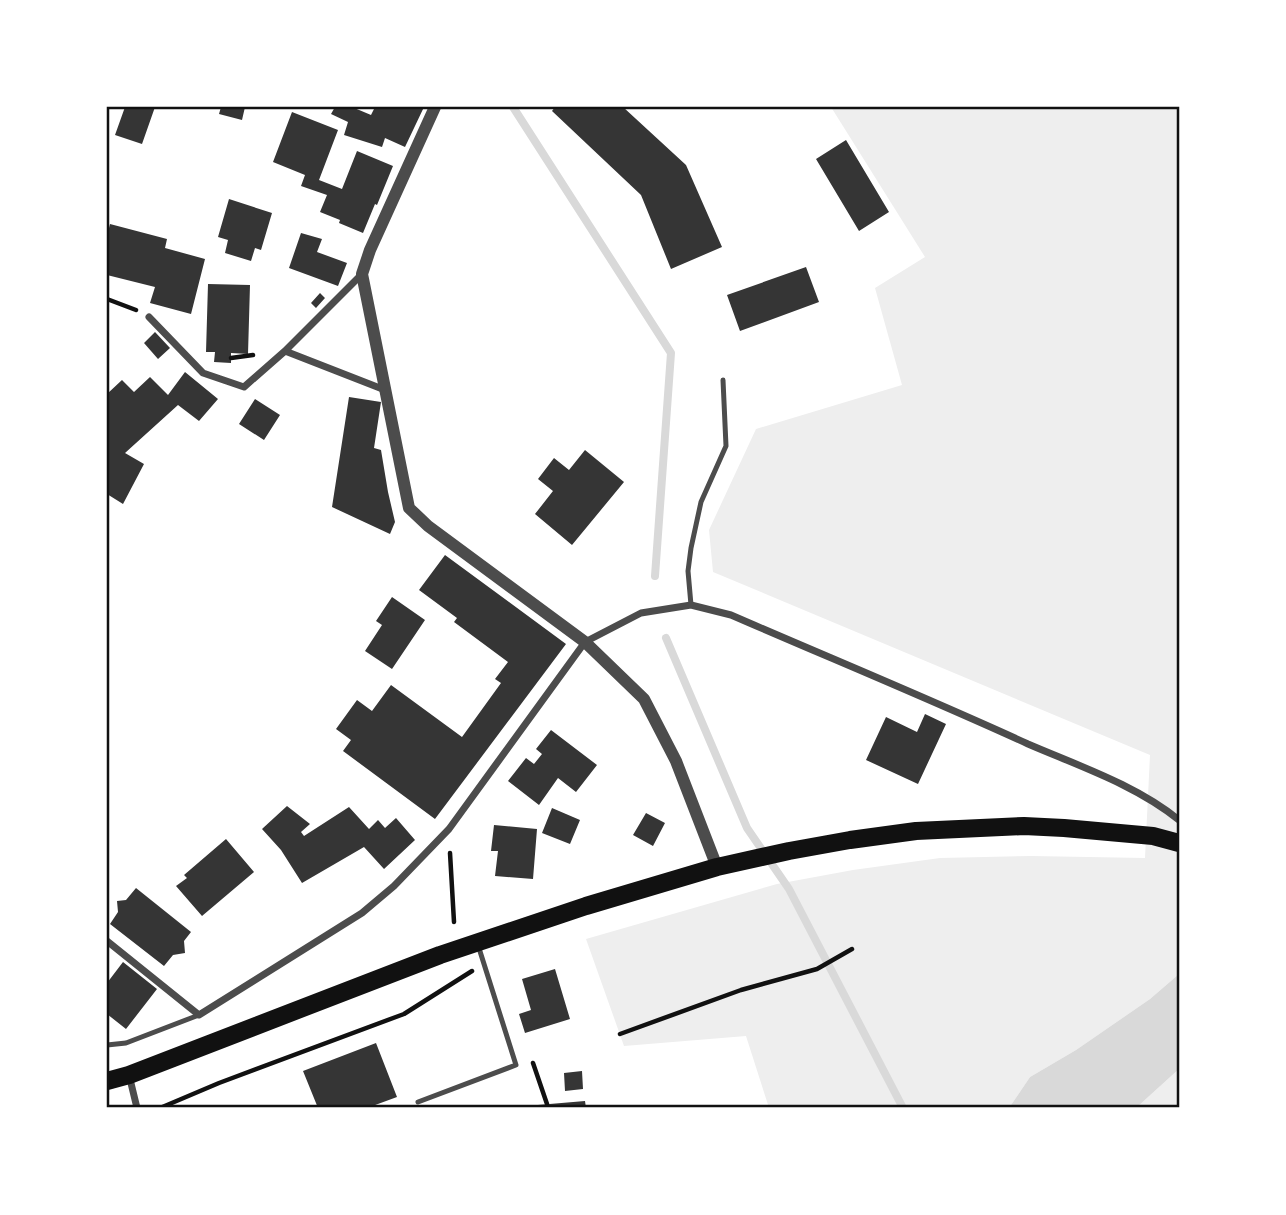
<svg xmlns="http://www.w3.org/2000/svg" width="1286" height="1215" font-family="Barlow,sans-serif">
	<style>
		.green { fill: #eee }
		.water { fill: #d9d9d9 }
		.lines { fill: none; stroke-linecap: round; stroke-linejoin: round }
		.stream { stroke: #d9d9d9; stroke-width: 8 }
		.building { fill: #353535 }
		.path { stroke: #111; stroke-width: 4.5 }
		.service { stroke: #4c4c4c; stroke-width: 5 }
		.minor { stroke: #4c4c4c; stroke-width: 7 }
		.tertiary { stroke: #4c4c4c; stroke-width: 12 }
		.primary { stroke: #111; stroke-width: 18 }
		.neatline { fill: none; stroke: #111; stroke-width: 2.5 }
	</style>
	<rect width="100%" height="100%" fill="#fff"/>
	<path class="green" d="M831 107H1179V974L1150 999 1076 1050 1030 1077 1009 1108H769L746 1036 624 1046 586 939 777 884 853 870 940 858 1031 856 1145 858 1150 755 713 572 709 530 756 429 902 385 875 288 925 257Z
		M1179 1069V1108H1136Z"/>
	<path class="water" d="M1179 974V1069L1136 1108H1009L1030 1077 1076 1050 1150 999Z"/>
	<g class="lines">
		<path class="stream" d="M513 107 671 353 655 576
			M666 638 747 828 789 889 903 1108"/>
	</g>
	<path class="building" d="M125 107H155L142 144 115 135Z
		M221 107H245L242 120 219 114Z
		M335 107H352L371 115 375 107H424L405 147 385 138 382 147 344 135 348 122 331 114Z
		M555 107H623L686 165 722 247 671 269 641 195 552 111Z
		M292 112 338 130 319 180 342 189 357 151 393 166 377 205 375 204 363 233 339 223 340 220 320 212 327 195 301 186 305 175 273 162Z
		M846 140 889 212 859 231 816 159Z
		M229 199 272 213 261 250 255 248 251 261 225 253 228 240 218 237Z
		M110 224 167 239 165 248 205 259 191 314 150 303 155 287 107 275V236Z
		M301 233 322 239 317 252 347 263 338 286 289 268Z
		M806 267 819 302 740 331 727 295Z
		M208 284 250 285 248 354 231 353V363L214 362 215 352H206Z
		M320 293 325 298 316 308 311 303Z
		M155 332 170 348 158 359 144 343Z
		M185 372 218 399 199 421 178 405 125 453 144 464 123 504 107 494V394L122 380 134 392 150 377 168 395Z
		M349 397 381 402 374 448 381 450 388 492 395 522 390 534 332 507Z
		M255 399 280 415 264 440 239 424Z
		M585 450 624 482 572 545 535 514 553 491 538 479 554 458 569 470Z
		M445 555 566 644 435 819 343 751 351 740 336 729 357 700 372 711 391 685 462 737 501 683 495 679 508 662 454 622 457 618 419 590Z
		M392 597 425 620 392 669 365 651 382 625 376 621Z
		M925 714 946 724 918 784 866 760 886 717 917 732Z
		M551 730 597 765 576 792 558 778 539 805 508 781 526 758 534 764 542 754 536 749Z
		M287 806 310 824 301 832 304 836 349 807 369 829 378 820 385 828 396 818 415 840 384 869 364 847 302 883 281 850 262 829Z
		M552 808 580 820 570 844 542 833Z
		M646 813 665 823 653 846 633 835Z
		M494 825 537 829 533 879 495 876 498 851H491Z
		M226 839 254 872 202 916 176 886 187 878 184 875Z
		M136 888 191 932 184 941 185 953 173 955 164 966 110 924 118 912 117 901 126 900Z
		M123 962 157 989 126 1029 107 1014V983Z
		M555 969 570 1019 525 1033 519 1014 531 1010 522 979Z
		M376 1043 397 1097 367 1108H318L303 1071Z
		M582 1071 583 1089 565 1091 564 1073Z
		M585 1101 586 1108H526V1106Z"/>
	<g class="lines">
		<path class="path" d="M107 299 136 310
			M231 358 253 355
			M450 853 454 922
			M620 1034 741 990 817 969 852 949
			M533 1063 547 1104
			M160 1108 219 1083 404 1014 472 971"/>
		<path class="service" d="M691 605 688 571 691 548 701 502 726 446 723 380
			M107 1045 126 1043 199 1015
			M418 1102 516 1065 478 945"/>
		<path class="minor" d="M149 317 203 373 244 387 285 351 385 390
			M285 351 362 274
			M107 941 199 1015 362 913 394 886 449 829 585 642 641 613 691 605 731 615C830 658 930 699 1028 744 1079 766 1136 785 1179 820
			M129 1075 137 1108"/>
		<path class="tertiary" d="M435 107 370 250 362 274 409 508 428 526 585 642 644 699 676 761 717 867"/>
		<path class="primary" d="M107 1081 129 1075 440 955 586 906 717 867 789 851 850 840 916 831 1024 826 1064 828 1153 836 1179 843"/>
	</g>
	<rect width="1286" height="1215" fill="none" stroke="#ffffff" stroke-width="217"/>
	<rect x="108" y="108" width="1070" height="998" class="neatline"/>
</svg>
